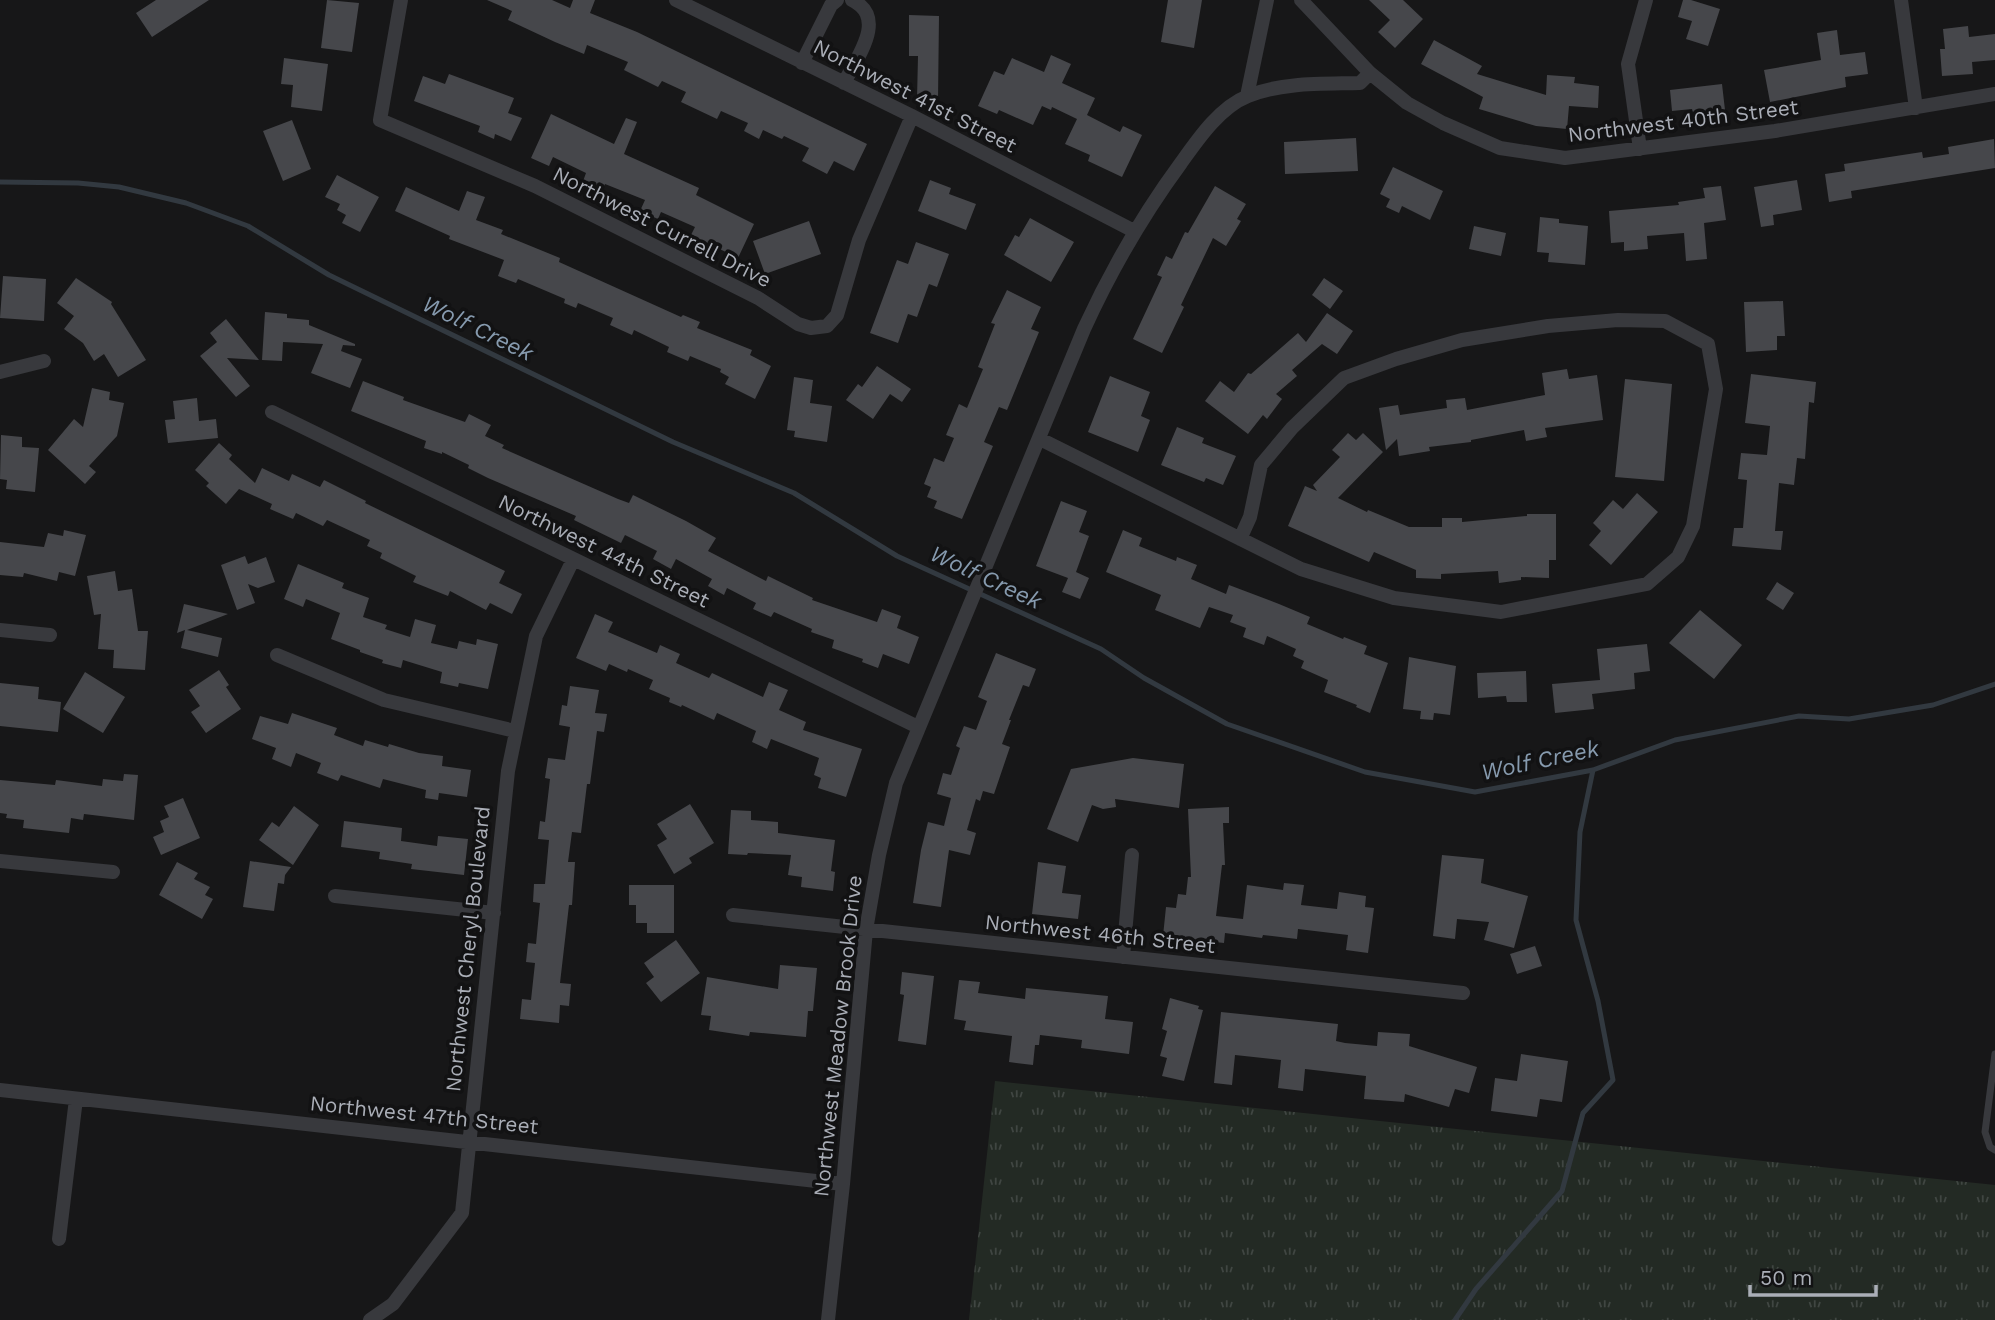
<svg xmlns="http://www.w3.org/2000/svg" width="1995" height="1320" font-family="'Work Sans',sans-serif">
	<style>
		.grass { fill: url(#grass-tufts) }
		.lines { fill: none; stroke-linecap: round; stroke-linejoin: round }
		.stream { stroke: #323940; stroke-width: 5 }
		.building { fill: #46474b }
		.service { stroke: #38393d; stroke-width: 7 }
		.minor { stroke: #38393d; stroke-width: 14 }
		.labels { text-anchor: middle; stroke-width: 7; stroke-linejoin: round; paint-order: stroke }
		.street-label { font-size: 21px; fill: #aaaeb7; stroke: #121213 }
		.water-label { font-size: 23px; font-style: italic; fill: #869aae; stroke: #121213 }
	</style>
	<defs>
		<pattern id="grass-tufts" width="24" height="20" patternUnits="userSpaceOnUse" patternTransform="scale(1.75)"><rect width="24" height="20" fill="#232a24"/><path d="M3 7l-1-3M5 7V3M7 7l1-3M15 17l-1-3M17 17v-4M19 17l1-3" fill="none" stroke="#404642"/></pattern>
	</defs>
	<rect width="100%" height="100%" fill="#171718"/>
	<path class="grass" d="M995 1081 1995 1185V1320H969Z"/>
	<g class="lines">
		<path class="stream" d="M0 182 78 183 119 187 186 203 248 226 329 275 673 442 794 493 897 556 1101 649 1144 678 1227 724 1365 772 1475 792 1593 770 1675 740 1799 716 1849 719 1933 705 1995 684
			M1455 1320 1476 1289 1562 1191 1583 1113 1613 1080 1598 1001 1576 920 1580 832 1593 770"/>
	</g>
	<path class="building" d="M156 0H209L152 37 136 13Z
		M327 0 359 3 352 52 321 48Z
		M487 0H552L570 8 573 0H595L590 13 637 32 867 144 854 171 834 161 827 174 802 161 809 148 784 136 782 139 763 130 759 139 744 131 748 123 721 111 717 119 681 102 686 92 662 81 658 87 624 70 628 62 587 45 584 54 555 42 508 20 512 11Z
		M1168 0H1202L1194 48 1161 42Z
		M1369 0H1403L1423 19 1395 48 1378 32 1390 20Z
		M1683 0H1691L1720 9 1708 46 1686 39 1692 21 1678 17Z
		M909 15 939 16 938 100 917 99 918 56H909Z
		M1968 26 1969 37 1995 34V60L1972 62 1973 74 1942 76 1940 49H1945L1943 29Z
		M1837 30 1840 55 1865 52 1868 74 1845 77 1846 87 1770 102 1764 70 1821 60 1817 33Z
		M1434 40 1482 66 1477 74 1546 95 1547 75 1575 77 1574 83 1599 86 1598 108 1569 106 1567 129 1536 126 1479 109 1483 97 1421 64Z
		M1051 55 1071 64 1062 83 1095 98 1087 115 1120 132 1123 126 1142 135 1122 177 1088 161 1090 155 1065 144 1077 119 1052 107 1051 110 1042 106 1033 125 999 110 997 114 978 106 994 71 1004 75 1012 58 1044 72Z
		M284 58 328 64 322 111 291 107 293 85 281 84Z
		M449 74 514 98 508 113 522 118 511 141 495 134 494 139 478 132 480 126 414 101 423 76 445 84Z
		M1722 84 1725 110 1693 113 1692 109 1672 111 1670 90Z
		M551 114 614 144 626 118 637 122 624 154 699 188 696 195 754 224 738 258 691 235 695 227 661 212 658 219 640 211 645 200 605 184 602 192 582 184 586 173 553 157 549 166 531 158Z
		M292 120 311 169 283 181 263 131Z
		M1356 138 1358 171 1285 174 1284 142Z
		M1994 139 1995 168 1851 191 1852 198 1829 202 1825 174 1845 171 1844 164 1922 152 1923 158 1949 154 1948 147Z
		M1393 167 1443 191 1430 220 1402 206 1399 213 1386 207 1390 199 1380 194Z
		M337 175 379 197 360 232 342 223 346 215 337 210 340 204 325 197Z
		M930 180 951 188 949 194 976 204 966 230 918 211Z
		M1797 180 1802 210 1773 215 1774 225 1761 227 1754 187Z
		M1215 186 1246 204 1237 219 1241 221 1226 246 1213 238 1181 305 1184 307 1162 353 1133 339 1162 277 1157 275 1166 256 1172 259 1185 232 1188 233Z
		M1721 186 1726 220 1704 223 1707 259 1686 261 1684 233 1647 236 1648 249 1624 251V242L1611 243 1609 211 1679 205 1678 202 1705 198 1703 188Z
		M406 187 459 211 467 191 485 197 476 220 503 230 501 234 560 258 559 262 681 317 683 315 700 322 697 328 752 350 750 355 771 366 755 399 725 384 729 377 720 372 721 369 690 356 688 361 667 352 669 347 634 330 632 335 610 325 613 318 578 303 576 308 564 303 565 299 518 279 516 283 498 276 504 260 449 239 450 236 395 211Z
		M1540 217 1559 219V223L1588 226 1585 265 1548 262 1549 253 1537 252Z
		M1030 218 1074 242 1051 282 1004 255 1015 235 1019 237Z
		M809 221 821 254 765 274 753 241Z
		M1474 226 1506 233 1501 256 1469 249Z
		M916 242 949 254 937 287 929 284 917 317 908 314 898 343 870 333 897 260 908 264Z
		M3 276 46 279 44 321 0 318Z
		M76 278 112 302 111 304 146 360 118 377 104 354 94 361 83 343 64 329 74 316 57 303Z
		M1324 278 1343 291 1330 309 1312 295Z
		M1007 290 1041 307 1031 329 1039 332 1007 410 999 407 984 442 993 446 962 519 934 508 937 501 927 497 931 487 924 484 934 458 944 462 954 438 946 435 959 404 967 408 983 369 978 367 995 324 991 323Z
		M1783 301 1785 336H1777V350L1746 352 1744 302Z
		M265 312 287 314V318L309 320V325L355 344V346L343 345 341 351 362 359 350 388 311 373 323 344 283 342 282 361 262 360Z
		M1327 313 1353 331 1337 354 1322 344 1292 370 1297 376 1276 394 1282 399 1267 419 1263 415 1248 434 1205 401 1220 381 1234 392 1248 373 1251 374 1298 333 1306 342Z
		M226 319 259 360 227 358 250 386 236 397 200 356 217 342 210 333Z
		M877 366 911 389 902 402 890 394 873 419 846 400 858 384 862 387Z
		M1567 369 1569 379 1597 375 1603 420 1545 428 1547 437 1526 441 1524 430 1471 440V442L1429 447 1430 451 1399 456 1397 439 1386 450 1379 408 1398 405 1400 415 1447 408 1446 400 1465 398 1467 410 1545 395 1542 373Z
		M1751 374 1816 382 1814 403 1809 402 1805 459 1797 458 1794 485 1779 483 1775 531H1783L1781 550 1732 546 1734 528H1743L1747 480 1738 479 1741 453 1767 455 1770 426 1745 423Z
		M1110 376 1150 392 1141 416 1150 420 1138 452 1088 432Z
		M794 377 813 380 810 403 832 406 827 442 794 437 795 431 787 430Z
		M1625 379 1672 384 1664 481 1615 477Z
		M363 381 404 397 403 400 465 422 469 414 491 425 485 436 504 445 502 448 618 499 629 503 633 495 686 521 716 538 708 551 766 581 768 576 813 598 812 600 877 622 882 609 901 616 897 628 919 637 909 664 883 654 878 668 862 662 863 659 832 648 834 640 811 632 812 629 774 612 771 617 753 609 756 603 727 588 724 595 708 586 712 579 676 559 671 569 653 559 657 551 625 535 621 543 574 520 576 516 488 478 468 468 469 465 442 452V454L424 448 426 441 351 411Z
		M92 388 110 392 109 400 124 403 117 436 89 466 96 472 85 484 48 450 74 419 83 427Z
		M197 398 199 421 216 419 218 438 168 443 165 420 175 419 173 401Z
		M1177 427 1204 438 1202 443 1236 456 1223 485 1206 478 1204 482 1161 465Z
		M1348 433 1356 440 1363 433 1383 452 1338 498 1367 512 1368 510 1409 527H1442V518H1462V522L1527 516V514H1556V560H1549V578L1521 577V580L1499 583 1498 571 1441 574V579L1416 578V570L1374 552 1369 562 1288 526 1305 486 1317 491 1313 485 1340 457 1332 450Z
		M1 435 22 437V447L39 448 35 492 6 489 7 480 0 479Z
		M219 443 232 455 229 459 255 483 262 468 289 481 292 474 320 487 324 480 366 501 365 503 505 571 499 583 522 594 512 614 490 603 486 610 450 591 448 596 413 582 416 576 380 558 382 553 367 546 370 540 327 520 323 526 296 513 293 519 270 509 272 504 239 489 226 504 206 486 209 483 195 470Z
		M1637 493 1658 512 1611 565 1589 545 1601 531 1593 523 1613 500 1623 509Z
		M1061 501 1087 511 1079 532 1089 536 1076 572 1089 578 1080 599 1062 592 1068 578 1036 566Z
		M64 530 86 535 75 576 59 572 57 581 24 573 23 577 0 575V542L44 547 48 533 63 536Z
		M1123 530 1142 538 1139 546 1176 561 1177 557 1197 565 1191 579 1226 594 1229 585 1279 604 1310 617 1307 624 1343 639 1344 637 1367 646 1364 654 1388 663 1370 713 1356 707 1357 705 1324 692 1328 680 1301 668 1304 661 1293 656 1296 649 1267 636 1264 645 1243 637 1246 628 1230 622 1233 615 1209 607 1200 628 1155 610 1161 595 1106 572Z
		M245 556 248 564 266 557 275 582 258 588 248 584 255 603 237 610 221 565Z
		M298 564 344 583 342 588 369 598 363 617 387 625 385 629 410 637 415 619 436 625 431 643 457 649 459 641 476 645 477 639 498 644 488 689 459 683 458 687 440 683 442 672 403 660 401 668 382 663 383 660 360 652V650L331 639 340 613 306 599 303 607 284 599Z
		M115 571 118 591 132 589 138 631H148L145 670 113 668 114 650 98 649 101 614 94 615 87 576Z
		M1777 582 1794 593 1783 610 1766 599Z
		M184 604 228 614 187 630 222 638 218 657 181 648 185 630 177 633Z
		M1700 610 1742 645 1714 679 1669 643Z
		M595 614 613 622 608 632 657 653 660 645 680 654 676 663 709 678 712 673 763 697 769 682 788 690 779 710 806 722 803 730 862 749 846 797 818 788 821 778 814 775 819 758 771 739 767 749 752 742 756 731 717 713 714 720 682 705 681 707 669 702 670 698 649 689 653 680 628 669 627 672 609 664 606 671 576 658Z
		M1647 644 1650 671 1634 673 1635 689 1592 694 1594 709 1555 713 1552 684 1600 680 1597 649Z
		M996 653 1036 669 1029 687 1023 685 1009 720H1011L1002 744 1010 747 994 794 983 791 980 801 976 799 967 830 976 833 970 855 949 850 941 907 913 903 921 850 928 822 944 826 951 798 937 794 943 773 951 775 960 748 956 746 964 726 976 730 987 701 978 697Z
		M1409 657 1456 666 1450 715 1434 713 1433 720 1420 719 1421 711 1403 709Z
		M219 670 229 685 226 687 241 709 206 733 191 712 200 706 189 690Z
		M1526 671 1527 702H1507L1506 696 1478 698 1477 673Z
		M85 672 125 697 103 733 63 709Z
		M0 683 39 687 38 699 61 702 58 732 0 726Z
		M570 686 599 690 595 713 607 714 604 732 597 731 590 784H587L581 833 572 832 568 862H575L572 905H569L560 983 571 984 569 1006 560 1005 559 1023 520 1019 522 999 531 1000 535 963 526 962 528 943 536 944 540 903 533 902 534 884H545L549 840 538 839 540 821 545 822 550 779 545 778 548 758 565 760 570 727 559 725 562 705 567 706Z
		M292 713 337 728 334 735 363 746 365 740 388 747 389 744 419 753 443 756 442 766 471 770 467 797 439 793 438 800 425 798 426 790 383 779 380 788 341 775 338 781 317 773 321 763 296 753 291 767 272 759 276 748 252 739 260 716 288 724Z
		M1133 758 1184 764 1179 808 1115 799 1116 807 1103 809 1092 805 1078 842 1047 829 1071 769Z
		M124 774 138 775 134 820 84 814 83 820 71 818 69 833 23 828 24 820 6 818 7 814 0 813V780L55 785 56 780 102 786 103 779 123 781Z
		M183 798 200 838 161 855 153 837 164 832 160 821 169 817 164 806Z
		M690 804 714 843 689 858 692 863 674 874 657 845 667 839 657 824Z
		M294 806 319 825 293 865 259 840 272 822 279 827Z
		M1229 807V823H1223L1225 865H1222L1216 916 1243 919 1247 885 1283 890 1284 883 1304 885 1301 905 1337 909 1339 892 1366 896 1365 907 1374 908 1368 953 1346 950 1348 935 1298 929 1297 939 1263 935 1262 938 1225 933 1224 943 1163 936 1166 907 1176 908 1178 894 1186 895 1188 877H1191L1188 809Z
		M731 810 751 811V820L778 822V833L835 840 831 871 835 872 833 891 801 887 802 877 788 875 791 855 748 853 747 855 728 854Z
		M344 821 402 828 401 841 437 846 438 836 468 839 464 875 411 869 412 864 379 859 380 852 341 847Z
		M1442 855 1484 859 1481 883 1528 896 1514 948 1484 940 1489 922 1457 919 1455 939 1433 936Z
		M250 861 291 867 285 875 284 884 278 883 274 911 243 907Z
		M177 862 198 873 194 879 210 887 205 895 213 899 202 919 159 895Z
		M1038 862 1066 866 1062 893 1081 895 1078 919 1032 914Z
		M629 885H674V933H647V923H636V905H629Z
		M676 940 700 973 661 1002 646 983 654 977 644 963Z
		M1535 946 1542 966 1517 974 1510 954Z
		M780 965 817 968 813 1011H808L806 1037 750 1032 749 1036 709 1030 711 1016 701 1015 707 977 778 989Z
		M902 972 934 976 926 1045 898 1041 904 995 900 994Z
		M959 980 980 982 978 993 1025 999 1026 988 1108 996 1105 1019 1133 1022 1129 1054 1081 1048 1082 1040 1040 1035 1039 1045H1035L1033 1065 1009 1062 1012 1036 964 1030 966 1021 954 1019Z
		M1170 998 1199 1006 1198 1009 1203 1010 1184 1081 1162 1076 1167 1058 1160 1056 1167 1031 1162 1029Z
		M1221 1012 1338 1024 1336 1041 1345 1043 1377 1046 1378 1032 1410 1034 1409 1046 1477 1067 1469 1093 1455 1089 1449 1107 1405 1094 1404 1102 1364 1099 1366 1076 1305 1069 1303 1091 1278 1088 1281 1060 1235 1055 1232 1085 1214 1083Z
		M1521 1054 1568 1061 1562 1102 1540 1099 1537 1117 1491 1111 1495 1078 1517 1081Z"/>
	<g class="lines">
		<path class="service" d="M1995 1054 1985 1132 1990 1147 1995 1150"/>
		<path class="minor" d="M401 0 380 120 535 186 758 298 798 324 811 328 827 326 837 315 859 240 912 116
			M676 0 912 116 1134 231
			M1301 0 1370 73 1407 103 1443 123 1500 148 1565 158 1775 131 1995 94
			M1901 0 1916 108
			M802 63 831 5 837 0
			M844 83C857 57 888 18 852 0
			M1247 96 1267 0
			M1640 149 1628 64 1646 0
			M0 372 44 361
			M272 412 918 727
			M1040 439 1301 569 1394 598 1501 612 1647 584 1678 557 1693 526 1716 389 1708 344 1665 321 1618 320 1548 326 1462 340 1396 359 1344 378 1292 428 1261 465 1250 517 1240 539
			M0 630 50 635
			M277 655 384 700 515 731
			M0 861 113 872
			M335 896 494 913
			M733 915 1463 993
			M1123 957 1132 855
			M0 1090 843 1184
			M59 1239 76 1099
			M370 1320 393 1304 462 1213 508 771 536 636 573 560
			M828 1320 843 1184 866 930 879 855 896 783 1084 329C1111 270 1142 216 1181 163 1198 139 1220 107 1248 96 1283 82 1323 84 1360 83L1370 73"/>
	</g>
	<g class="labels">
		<g class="street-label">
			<text transform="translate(915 96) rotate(27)" y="7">Northwest 41st Street</text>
			<text transform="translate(1683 121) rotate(-7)" y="7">Northwest 40th Street</text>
			<text transform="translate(662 227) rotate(27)" y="7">Northwest Currell Drive</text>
			<text transform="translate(604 551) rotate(26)" y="7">Northwest 44th Street</text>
			<text transform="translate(1100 934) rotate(6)" y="7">Northwest 46th Street</text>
			<text transform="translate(468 949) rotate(-84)" y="7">Northwest Cheryl Boulevard</text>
			<text transform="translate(838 1036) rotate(-84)" y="7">Northwest Meadow Brook Drive</text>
			<text transform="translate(424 1115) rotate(6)" y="7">Northwest 47th Street</text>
		</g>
		<g class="water-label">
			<text transform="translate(478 328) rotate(26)" y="8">Wolf Creek</text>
			<text transform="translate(986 577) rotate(25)" y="8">Wolf Creek</text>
			<text transform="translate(1540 760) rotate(-12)" y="8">Wolf Creek</text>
		</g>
	</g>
	<path d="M1750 1285v10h126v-10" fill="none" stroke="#aaaeb7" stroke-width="3.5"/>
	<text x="1760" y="1285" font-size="21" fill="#aaaeb7" stroke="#121213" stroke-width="5" paint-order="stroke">50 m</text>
</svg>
